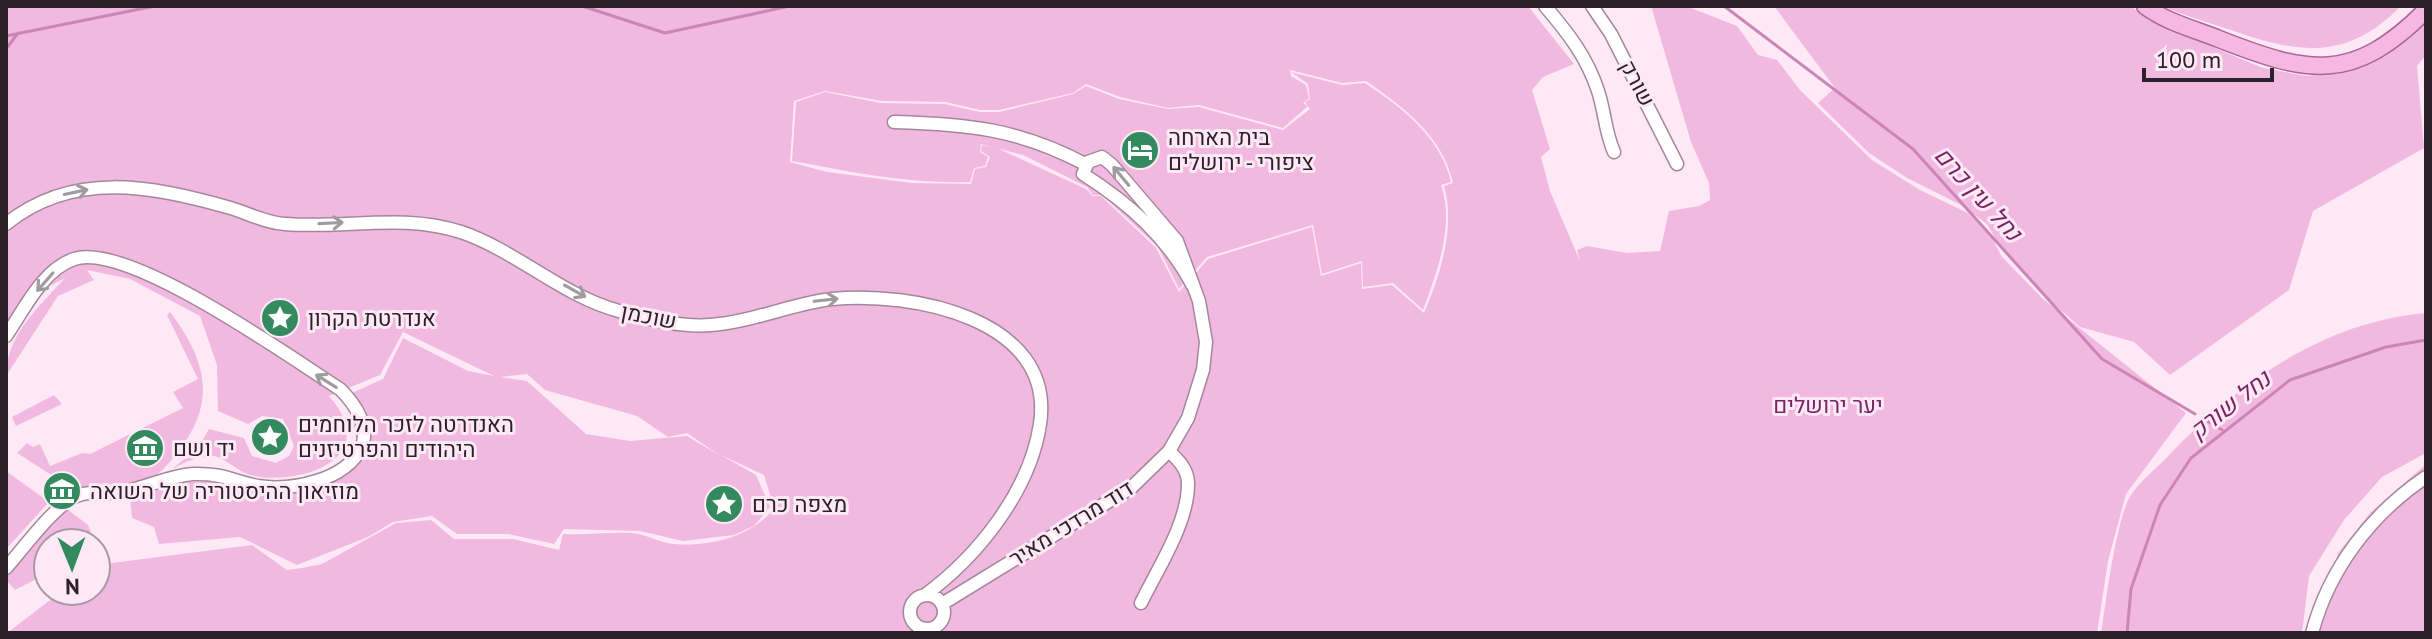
<svg xmlns="http://www.w3.org/2000/svg" width="2432" height="639" font-family="'PT Sans',Heebo,sans-serif">
	<style>
		.green { fill: #f1b9df; fill-rule: evenodd }
		.lines { fill: none; stroke-linecap: round; stroke-linejoin: round }
		.stream { stroke: #cc85b7; stroke-width: 3 }
		.minor-casing { stroke: #a4879a; stroke-width: 15 }
		.major-casing { stroke: #a96596; stroke-width: 19 }
		.minor { stroke: #fff; stroke-width: 12 }
		.major { stroke: #f4b8e3; stroke-width: 16 }
		.oneway { stroke: #a09b9f }
		.labels { text-anchor: middle; stroke-width: 6; stroke-linejoin: round; paint-order: stroke }
		.street-label { font-size: 22px; fill: #2c2129; stroke: #fde9f6 }
		.poi-label { font-size: 22px; fill: #2c2129; stroke: #fde9f6; text-anchor: start }
		.park-label { font-size: 22px; fill: #792566; stroke: #fde9f6 }
		.water-label { font-size: 24px; font-style: italic; fill: #782364; stroke: #fde9f6 }
	</style>
	<rect width="100%" height="100%" fill="#fde9f6"/>
	<path class="green" d="M6 6H1528L1574 64 1543 77 1532 90 1550 149 1541 157 1550 191 1580 261 1577 250 1587 246 1627 253 1660 251 1669 211 1699 206 1710 200 1709 183 1691 142 1651 6H1686L1737 26 1758 55 1777 60 1800 90 1872 160 1920 190 1968 213 1992 238 2002 257 2042 298 2186 413 2126 494 2108 561 2097 633H7L62 591H96V565L252 545 287 570 302 568 322 564 396 523 431 520 454 539H513L559 550 563 534C586 535 609 532 631 533 644 534 655 540 667 543 702 549 753 538 774 508L764 475 721 455 756 475 770 507 754 526 734 535 683 541 640 531 564 529 554 544 508 534H457L432 516 393 522 368 537 297 565 240 537 159 544 154 527 132 518 130 497C182 470 243 489 298 481 316 479 335 470 353 465L357 441 348 406 354 392 383 379 403 338 468 371 494 376 403 332 380 375 329 396C384 459 299 487 250 475 239 472 224 457 213 456 198 456 185 462 172 469L198 448 209 429 244 438 252 456 276 463 289 456 294 446 283 419 262 416 248 424 218 411 217 365 200 316 130 279 87 270 94 280 58 296 6 376C6 335 39 307 65 278L48 287 6 342ZM1290 70 1342 83 1366 81C1402 106 1443 136 1453 183L1444 186C1456 226 1440 276 1424 313L1392 285 1362 289 1361 263 1321 276 1312 227 1208 259 1179 292 1156 248 1101 196H1093L1086 189 997 148 982 145 981 151 990 157 986 167 975 169 971 184 912 183 827 172 790 162 794 101 825 91 882 101 945 102 980 110H999L1073 93 1086 84 1120 97 1168 108 1199 105 1283 128 1308 106 1303 103 1309 98 1306 85 1291 76ZM527 374 545 390 637 416 668 437 687 433 719 455 687 436 630 441 586 434 527 381 500 377Z
		M1774 6H2131L2148 20 2263 68 2307 76 2344 71 2426 18V55L2417 66 2424 148 2313 211 2289 290 2170 375 2134 342 2080 327 2040 292 2002 250 1987 224 1961 205 1907 178 1869 153 1818 103 1835 88Z
		M2162 6H2401C2345 63 2296 53 2228 29 2206 22 2183 15 2162 6Z
		M1291 72 1342 85 1365 83C1400 106 1441 137 1451 182L1441 185C1455 225 1437 272 1423 310L1393 283 1363 287 1362 261 1322 274 1313 225 1207 257 1179 289 1158 247 1102 195H1093L1087 187 1023 155 981 144 980 152 988 157 985 166 974 168 970 182C908 184 851 172 792 161L796 102 825 92 881 103 945 104 980 112H999L1073 94 1086 86 1119 99 1168 109 1199 107 1283 130 1310 109 1305 102 1310 99 1308 84Z
		M170 312C207 361 218 403 176 454 168 465 156 478 144 482 135 485 117 491 108 490 92 488 91 484 73 489L17 453 27 443 33 447 40 444 50 466 82 453 90 454 183 408 173 392 198 379 167 315Z
		M2426 313V453L2382 477 2344 520 2309 576 2302 633H2101C2106 603 2116 518 2131 495 2140 481 2157 468 2169 455 2238 383 2323 322 2426 313Z
		M54 395 62 404 16 426 12 417Z
		M2426 464V633H2316L2338 553 2371 512Z
		M6 471 49 502 6 549Z
		M67 509 88 525 91 532 82 543H48V573L15 590 6 580V572Z"/>
	<g class="lines">
		<path class="stream" d="M582 6 665 33 790 6
			M1724 6 1913 149 2102 359 2195 414
			M6 36 155 6
			M6 49 18 33
			M2206 420 2222 430
			M2127 633 2131 589 2160 505 2191 458 2290 380 2386 347 2426 340"/>
		<defs>
			<path id="minor" d="M1545 6C1568 33 1587 57 1598 91 1605 112 1605 132 1614 152
				M1592 6 1611 34 1677 164
				M894 122C968 124 1020 129 1087 165
				M6 224C73 170 151 186 227 207 246 212 265 223 285 224 345 229 402 213 461 232 517 251 562 296 619 311 649 320 688 329 720 324 758 320 794 303 832 299 910 291 1056 318 1040 424 1030 491 978 556 925 595
				M6 336C24 310 42 270 74 259 128 241 291 358 340 389 355 404 371 427 361 448 345 481 291 491 258 486 232 481 223 473 193 474 167 476 146 488 122 492 108 495 93 490 79 495 56 503 23 549 6 568
				M910 612a17 17 0 1 1 34 0a17 17 0 1 1-34 0Z
				M1141 603C1158 568 1189 522 1188 482 1187 468 1178 460 1169 451
				M942 604 1132 487 1169 451 1188 418 1203 370 1206 342 1199 301 1177 241 1112 165 1102 157 1088 162 1083 174C1130 204 1167 237 1193 286
				M2312 633C2329 569 2371 514 2426 477"/>
			<path id="major" d="M2145 6C2166 22 2194 29 2219 39 2308 74 2353 84 2426 10"/>
		</defs>
		<use href="#minor" class="minor-casing"/>
		<use href="#major" class="major-casing"/>
		<use href="#minor" class="minor"/>
		<use href="#major" class="major"/>
	</g>
	<defs><path id="oneway-shaft" d="M-6 0H5M1.5-3L5.5 0L1.5 3" fill="none" stroke-width="1.6" stroke-linecap="round" stroke-linejoin="round" transform="scale(2)"/></defs>
	<g class="oneway">
		<use href="#oneway-shaft" transform="translate(1121 176) rotate(-130)"/>
		<use href="#oneway-shaft" transform="translate(76 192) rotate(-12)"/>
		<use href="#oneway-shaft" transform="translate(331 223) rotate(-3)"/>
		<use href="#oneway-shaft" transform="translate(45 282) rotate(131)"/>
		<use href="#oneway-shaft" transform="translate(575 291) rotate(29)"/>
		<use href="#oneway-shaft" transform="translate(826 300) rotate(-6)"/>
		<use href="#oneway-shaft" transform="translate(326 381) rotate(-148)"/>
	</g>
	<defs>
		<symbol id="hotel-disc" viewBox="-11 -11 22 22"><circle r="9.5" fill="#338a5e" stroke="#fde9f6"/><path d="M-6-4.5h1.5V1H6V5H4.5V3h-9V5H-6ZM-4 0a1.8 1.8 0 1 1 3.6 0ZM.5 0V-2.5h3Q6-2.5 6 0Z" fill="#fff"/></symbol>
		<symbol id="sight-disc" viewBox="-11 -11 22 22"><circle r="9.5" fill="#338a5e" stroke="#fde9f6"/><path d="M0-6L1.8-2.2L6-1.7L2.9 1.2L3.7 5.4L0 3.3L-3.7 5.4L-2.9 1.2L-6-1.7L-1.8-2.2Z" fill="#fff"/></symbol>
		<symbol id="museum-disc" viewBox="-11 -11 22 22"><circle r="9.5" fill="#338a5e" stroke="#fde9f6"/><path d="M0-6L6-3V-2H-6V-3ZM-5-1h2V3h-2ZM-1-1h2V3h-2ZM3-1h2V3H3ZM-6 4H6V6H-6Z" fill="#fff"/></symbol>
	</defs>
	<g fill-rule="evenodd">
		<use href="#hotel-disc" x="1118" y="128" width="44" height="44"/>
		<use href="#sight-disc" x="258" y="296" width="44" height="44"/>
		<use href="#sight-disc" x="248" y="415" width="44" height="44"/>
		<use href="#museum-disc" x="123" y="426" width="44" height="44"/>
		<use href="#museum-disc" x="40" y="469" width="44" height="44"/>
		<use href="#sight-disc" x="702" y="482" width="44" height="44"/>
	</g>
	<g class="labels">
		<g class="street-label">
			<text transform="translate(1638 83) rotate(62)" y="8">שורק</text>
			<text transform="translate(649 316) rotate(11)" y="8">שוכמן</text>
			<text transform="translate(1071 523) rotate(-32)" y="8">דוד מרדכי מאיר</text>
		</g>
		<g class="poi-label">
			<text x="1168" y="145">בית הארחה<tspan x="1168" dy="25">ציפורי - ירושלים</tspan></text>
			<text x="308" y="326">אנדרטת הקרון</text>
			<text x="298" y="432">האנדרטה לזכר הלוחמים<tspan x="298" dy="25">היהודים והפרטיזנים</tspan></text>
			<text x="173" y="456">יד ושם</text>
			<text x="90" y="499">מוזיאון ההיסטוריה של השואה</text>
			<text x="752" y="512">מצפה כרם</text>
		</g>
		<g class="park-label">
			<text x="1828" y="413">יער ירושלים</text>
		</g>
		<g class="water-label">
			<text transform="translate(1978 194) rotate(48)" y="8">נחל עין כרם</text>
			<text transform="translate(2230 405) rotate(-38)" y="8">נחל שורק</text>
		</g>
	</g>
	<rect width="2432" height="639" fill="none" stroke="#2c2129" stroke-width="16"/>
	<g transform="translate(72 567) rotate(179)"><circle r="38" fill="#fde9f6" stroke="#a999a4" stroke-width="2"/>
	<path d="M0-6L14 30L0 20L-14 30Z" fill="#338a5e"/>
	<text y="-12" font-size="22" font-weight="bold" text-anchor="middle" fill="#2c2129">N</text>
	</g>
	<path d="M2144 68v12h128v-12" fill="none" stroke="#2c2129" stroke-width="4"/>
	<text x="2156" y="68" font-size="24" fill="#2c2129" stroke="#fde9f6" stroke-width="6" paint-order="stroke">100 m</text>
</svg>
